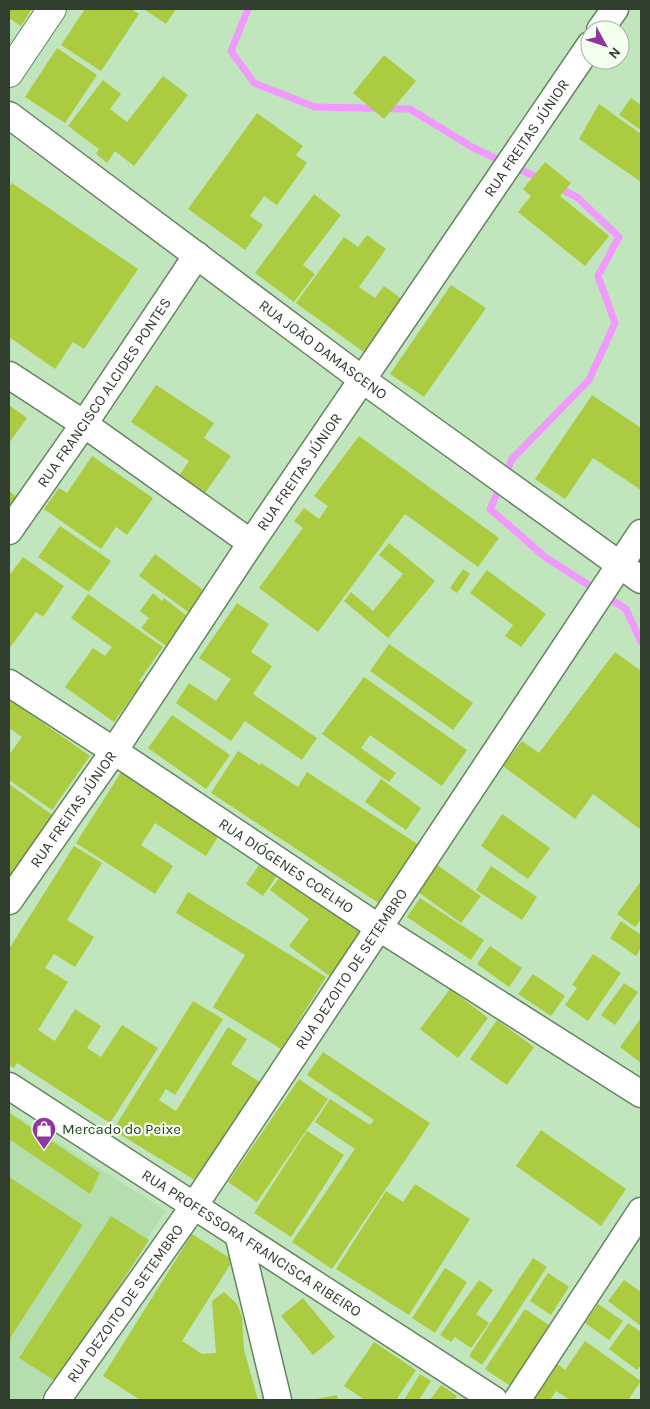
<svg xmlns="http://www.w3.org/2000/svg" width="650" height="1409" font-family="Karla,sans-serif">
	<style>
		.built { fill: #b4deae }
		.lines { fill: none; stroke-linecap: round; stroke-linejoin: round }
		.stream { stroke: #f099fe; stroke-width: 7 }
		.building { fill: #abcc41 }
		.minor-casing { stroke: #648560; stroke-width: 29 }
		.primary-casing { stroke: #648560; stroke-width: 30 }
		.minor { stroke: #fff; stroke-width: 26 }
		.primary { stroke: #fff; stroke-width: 28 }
		.labels { text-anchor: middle; stroke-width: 4.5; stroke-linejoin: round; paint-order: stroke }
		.street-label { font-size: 15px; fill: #303e2e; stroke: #f3fef1 }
		.poi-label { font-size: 15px; fill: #303e2e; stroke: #f3fef1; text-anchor: start }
	</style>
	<rect width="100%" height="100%" fill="#c1e5bc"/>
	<path class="built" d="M9 1111 166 1211 39 1400H9Z"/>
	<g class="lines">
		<path class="stream" d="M248 9 231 51 254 83 315 107 410 109 472 147 497 159
			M521 170 541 179
			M505 475 512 459 589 380 615 323 598 276 619 237 577 197 557 187
			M501 485 490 509 545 557 626 609 641 642"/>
	</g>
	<path class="building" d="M9 9H32L21 26 9 18Z
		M85 9H131L139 14 101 71 61 45Z
		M144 9H176L166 24Z
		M57 48 97 75 65 123 25 97Z
		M384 55 416 81 384 119 353 93Z
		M163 76 188 95 134 166 115 151 107 163 96 154 99 149 68 126 103 80 121 94 110 109 127 122Z
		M631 98 641 105V130L619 115Z
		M599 104 641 134V182L579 139Z
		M257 113 303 146 296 155 307 163 277 205 264 196 250 216 263 225 245 250 188 209Z
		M545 162 571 183 560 196 609 236 585 266 518 212 531 196 523 189Z
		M12 183 138 269 84 349 73 342 55 369 9 337V188Z
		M314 194 341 215 303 265 315 274 294 302 255 273Z
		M367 235 386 249 359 287 375 298 384 286 403 300 365 353 296 303 344 237 358 247Z
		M451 285 486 308 424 397 390 374Z
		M156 385 214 423 204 438 231 456 205 493 179 476 189 461 131 422Z
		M592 395 641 428V490L593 458 565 499 535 479Z
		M9 405 27 418 9 443Z
		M359 436 499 538 478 567 405 514 318 632 259 588 303 528 294 521 304 508 319 519 328 506 314 496Z
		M92 456 153 498 127 535 116 527 101 549 44 509 59 488 67 493Z
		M9 491 22 501 9 518Z
		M60 526 111 561 89 592 38 557Z
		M389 543 435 581 388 638 344 601 351 592 373 611 403 574 379 555Z
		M155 554 207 593 191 614 139 576Z
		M23 557 64 586 43 617 36 612 9 649V576Z
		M463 569 470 574 457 593 450 588Z
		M487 570 546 614 521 647 505 636 513 625 470 593Z
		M153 593 162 601 164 598 188 617 166 646 141 628 149 618 140 611Z
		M88 594 163 647 139 681 142 683 114 722 65 687 93 648 105 656 112 647 71 618Z
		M237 603 269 624 251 652 272 666 253 694 317 738 302 760 245 721 231 741 176 703 189 683 216 701 231 679 199 658Z
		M389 644 473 703 453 730 370 671Z
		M615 652 641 671V830L593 794 575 819 503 766 522 741 539 753Z
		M364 677 467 750 442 786 370 735 361 748 396 773 389 782 322 734Z
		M9 699 90 756 52 810 9 780V755L22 737 9 728Z
		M172 715 230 755 206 789 148 748Z
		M238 751 260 765 261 763 298 787 307 772 419 845 380 904 211 793Z
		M123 769 221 832 206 856 155 823 141 845 173 866 155 894 76 843Z
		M381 779 421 808 406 830 365 802Z
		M9 784 58 819 9 888Z
		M502 814 550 848 528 879 481 846Z
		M74 846 102 863 67 920 94 937 75 967 54 954 45 968 68 982 38 1030 55 1041 75 1009 101 1026 87 1048 101 1057 122 1025 158 1048 110 1123 17 1063 14 1068 9 1065V949Z
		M261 862 278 874 263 896 246 884Z
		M437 865 481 896 461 923 418 892Z
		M491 866 537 897 522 920 476 890Z
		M282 874 363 934 331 977 289 946 309 919 270 890Z
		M641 881V919L635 927 617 914Z
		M188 892 326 977 281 1049 213 1007 245 955 176 913Z
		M420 898 484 940 471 960 407 917Z
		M621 921 641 935V948L636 956 610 938Z
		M490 946 522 968 509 987 477 964Z
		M593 954 621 973 588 1021 565 1005 577 988 572 985Z
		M533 974 565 996 551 1016 518 994Z
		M624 983 638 992 615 1025 601 1015Z
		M450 989 488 1018 458 1058 420 1029Z
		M193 1001 223 1019 175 1095 166 1089 159 1100 176 1111 228 1027 247 1039 231 1064 260 1082 198 1182 113 1130Z
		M641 1018V1063L620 1047Z
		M497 1020 534 1047 507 1085 470 1059Z
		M323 1052 430 1123 332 1269 292 1242 355 1149 315 1122 330 1099 370 1125 374 1120 307 1075Z
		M299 1079 328 1099 257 1202 228 1182Z
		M9 1113 100 1173 90 1194 9 1139Z
		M541 1130 626 1189 601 1226 516 1166Z
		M307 1131 344 1155 291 1237 254 1213Z
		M9 1177 83 1225 9 1340Z
		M415 1184 470 1219 409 1315 336 1269 386 1191 403 1202Z
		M111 1216 149 1240 57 1382 19 1358Z
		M192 1234 233 1260 182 1341 202 1354 216 1353 212 1301 224 1292 237 1304 242 1317 244 1350 258 1400H140L103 1376Z
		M533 1258 547 1267 482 1365 469 1356Z
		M445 1268 467 1282 435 1333 412 1318Z
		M548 1273 569 1287 551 1315 530 1301Z
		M479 1280 493 1290 476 1314 489 1323 471 1348 455 1337 451 1342 440 1335Z
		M624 1280 641 1292V1326L608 1301Z
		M303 1298 335 1337 313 1355 281 1316Z
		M598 1304 623 1321 609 1340 585 1323Z
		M525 1309 552 1327 512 1387 485 1369Z
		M628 1323 641 1332V1365L637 1370 609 1349Z
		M585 1341 641 1381 628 1400H570L556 1391 550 1400H533L531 1399 556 1363 565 1370Z
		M374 1342 416 1370 396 1400H365L344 1386Z
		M420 1374 431 1381 419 1400H404Z
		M441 1385 457 1396 454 1400H430Z
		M337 1395 338 1400H316V1399Z"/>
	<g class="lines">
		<defs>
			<g id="minor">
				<path d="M600 30 615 9"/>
				<path id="s1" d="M9 115 363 380 641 580"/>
				<path d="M9 375 84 424 251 543"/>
				<path id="s2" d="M9 531 84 424 197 255"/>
				<path id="s3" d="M9 683 114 751 378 927 641 1094"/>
				<path id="s4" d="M9 901 114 751 251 543 590 45"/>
				<path id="s5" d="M9 1086 494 1400"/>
				<path d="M238 1234 278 1400"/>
				<path id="s6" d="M57 1400 194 1206 641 533"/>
				<path d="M517 1400 641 1211"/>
			</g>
			<path id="primary" d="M9 73 52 9"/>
		</defs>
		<use href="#minor" class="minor-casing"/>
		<use href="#primary" class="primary-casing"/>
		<use href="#minor" class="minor"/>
		<use href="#primary" class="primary"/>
	</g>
	<defs>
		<symbol id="shop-pin" viewBox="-11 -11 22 30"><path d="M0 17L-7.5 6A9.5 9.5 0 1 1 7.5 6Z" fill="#9135a0" stroke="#f3fef1"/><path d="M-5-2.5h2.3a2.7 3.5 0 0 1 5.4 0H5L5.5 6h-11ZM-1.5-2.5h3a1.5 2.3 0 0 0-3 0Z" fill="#fff"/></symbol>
	</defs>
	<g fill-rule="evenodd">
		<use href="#shop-pin" x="30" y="1115" width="28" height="38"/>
	</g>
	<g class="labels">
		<g class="street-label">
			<text dy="5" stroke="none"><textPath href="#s4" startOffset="922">RUA FREITAS JÚNIOR</textPath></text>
			<text dy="5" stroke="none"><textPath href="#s1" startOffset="392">RUA JOÃO DAMASCENO</textPath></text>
			<text dy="5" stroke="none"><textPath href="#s2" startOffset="168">RUA FRANCISCO ALCIDES PONTES</textPath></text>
			<text dy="5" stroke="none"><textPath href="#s4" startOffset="518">RUA FREITAS JÚNIOR</textPath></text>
			<text dy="5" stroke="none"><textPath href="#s4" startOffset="112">RUA FREITAS JÚNIOR</textPath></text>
			<text dy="5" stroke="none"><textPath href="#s3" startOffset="332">RUA DIÓGENES COELHO</textPath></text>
			<text dy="5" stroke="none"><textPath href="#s6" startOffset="522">RUA DEZOITO DE SETEMBRO</textPath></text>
			<text dy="5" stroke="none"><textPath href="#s5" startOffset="289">RUA PROFESSORA FRANCISCA RIBEIRO</textPath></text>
			<text dy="5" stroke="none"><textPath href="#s6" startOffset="118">RUA DEZOITO DE SETEMBRO</textPath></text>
		</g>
		<g class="poi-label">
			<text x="62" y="1134">Mercado do Peixe</text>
		</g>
	</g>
	<rect width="650" height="1409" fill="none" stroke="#303e2e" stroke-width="20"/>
	<g transform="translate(605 45) rotate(130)"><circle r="24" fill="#f3fef1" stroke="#a5b1a3"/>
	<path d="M0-4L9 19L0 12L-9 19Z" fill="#9135a0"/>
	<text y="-8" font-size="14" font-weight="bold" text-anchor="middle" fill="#303e2e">N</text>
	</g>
</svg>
